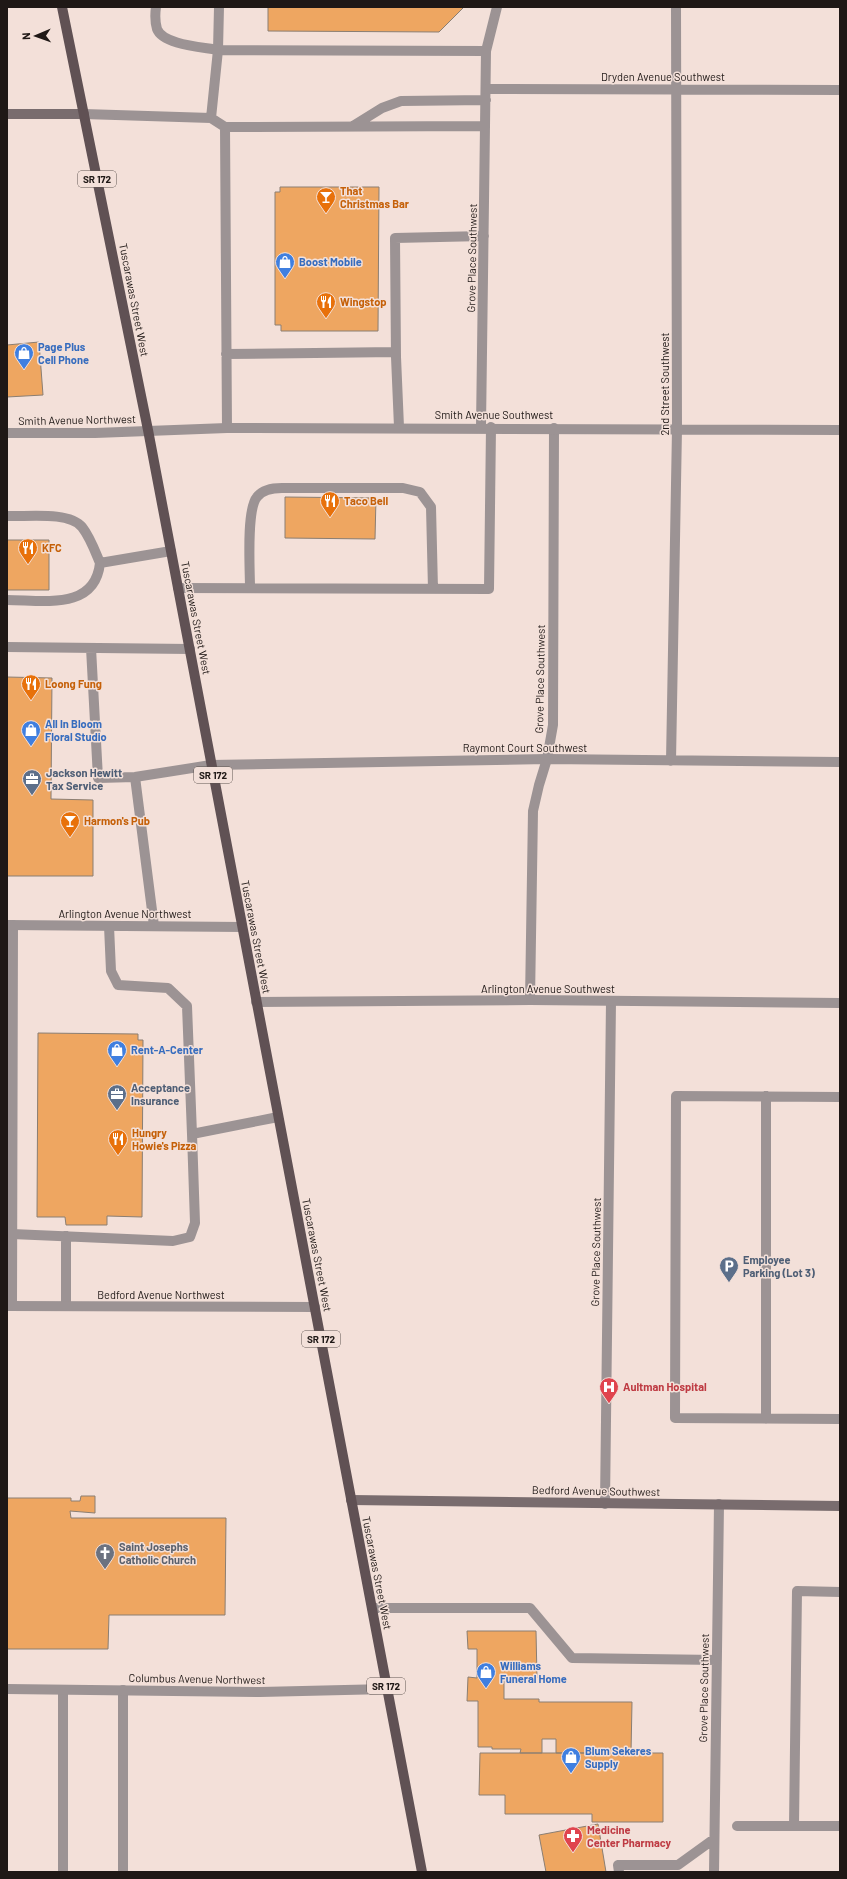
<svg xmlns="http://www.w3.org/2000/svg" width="847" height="1879" font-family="Barlow,sans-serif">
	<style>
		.building { fill: #eea661; stroke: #8b7e72 }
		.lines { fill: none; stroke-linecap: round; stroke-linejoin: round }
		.lane { stroke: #9c9394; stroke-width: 10 }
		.street { stroke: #9c9394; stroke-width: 10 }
		.secondary { stroke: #796c6e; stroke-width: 10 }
		.primary { stroke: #605154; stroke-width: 10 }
		.labels { text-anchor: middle; stroke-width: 3; stroke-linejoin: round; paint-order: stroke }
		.shield { fill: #f3e0d9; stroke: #5f5450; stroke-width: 1 }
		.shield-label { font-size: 10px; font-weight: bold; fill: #1f1816 }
		.street-label { font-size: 11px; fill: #1f1816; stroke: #f3e0d9 }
		.food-label { font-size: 11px; font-weight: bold; fill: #c56008; stroke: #f3e0d9; text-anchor: start }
		.shop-label { font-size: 11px; font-weight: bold; fill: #366cbe; stroke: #f3e0d9; text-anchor: start }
		.service-label { font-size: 11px; font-weight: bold; fill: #4e5e75; stroke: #f3e0d9; text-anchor: start }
		.health-label { font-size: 11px; font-weight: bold; fill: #be3a42; stroke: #f3e0d9; text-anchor: start }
		.worship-label { font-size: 11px; font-weight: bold; fill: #5b616d; stroke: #f3e0d9; text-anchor: start }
	</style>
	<rect width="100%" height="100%" fill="#f3e0d9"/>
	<path class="building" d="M268 7H464L439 32 268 31Z
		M280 187H379L378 331H281V325H275V192H280Z
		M39 342 43 395 7 397V345Z
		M285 497 376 498 375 539 285 538Z
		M7 540H49V590H7Z
		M7 677 52 678 51 799 93 800V876H7Z
		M38 1033 138 1034V1040H143L142 1217 107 1216V1225H66L65 1217H37Z
		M81 1496H95V1513L70 1511 71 1518H226L225 1615H109L108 1649H7V1498H71V1501H80Z
		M467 1631H536L537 1678 504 1679V1699H539V1702H632L631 1753H556V1739H542V1753H520L521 1749H492V1747H478V1701H467L468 1677 477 1678V1649H468Z
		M480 1753H663V1822H592V1814H505V1795H479Z
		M598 1824 606 1872H546L539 1835Z"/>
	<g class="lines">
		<path class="lane" d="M156 7C155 14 155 22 157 29 163 45 203 47 218 50L486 51 497 7
			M84 114 211 118 225 127 485 126
			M211 118 218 50 219 7
			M353 126 382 108 401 101 486 100
			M225 127 227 428
			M226 354 396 352
			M399 427 396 357 395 238 484 236
			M481 427 486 51
			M7 516C26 517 69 511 82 527 90 537 95 551 100 563L171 551
			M178 588 489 589 491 427
			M250 588C250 569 246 510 257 497 263 489 273 488 282 488H403L420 492 431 507 433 589
			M7 600C43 600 95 611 100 563
			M7 647 190 649
			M91 648 98 778 135 777 211 765
			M135 777 154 926
			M109 926 111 971 118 985 168 988 187 1006 192 1134 278 1117
			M530 1000 533 811 539 785 547 759 553 725 554 428
			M766 1096V1419
			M840 1097 676 1096 675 1418 840 1419
			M12 1234 173 1241 190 1237 195 1223 192 1134
			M12 1306 13 925
			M66 1306V1236
			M605 1504 611 1001
			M372 1608H530L572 1658 717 1660
			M63 1690V1872
			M123 1690V1872
			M737 1826H840
			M794 1826 797 1591 840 1592
			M619 1872 618 1865H678L714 1839
			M714 1872 719 1504"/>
		<path class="street" d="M486 89 840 90
			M7 433H95L227 428 840 430
			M671 761 677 429 676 7
			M211 765 547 759 840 762
			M7 925 242 927
			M256 1002 530 1000 840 1003
			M7 1306 315 1307
			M7 1689 260 1692 387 1689"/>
		<path class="secondary" d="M7 114H84
			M351 1500 840 1506"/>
		<path class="primary" d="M62 7 148 430 422 1872"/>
	</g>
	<defs>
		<symbol id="bar-pin" viewBox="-11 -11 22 30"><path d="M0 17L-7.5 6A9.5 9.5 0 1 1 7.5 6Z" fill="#e8710a" stroke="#f3e0d9"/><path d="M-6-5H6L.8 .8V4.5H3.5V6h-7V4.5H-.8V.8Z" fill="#fff"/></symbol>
		<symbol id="shop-pin" viewBox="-11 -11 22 30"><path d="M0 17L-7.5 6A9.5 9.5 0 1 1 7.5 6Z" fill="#3f7fe0" stroke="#f3e0d9"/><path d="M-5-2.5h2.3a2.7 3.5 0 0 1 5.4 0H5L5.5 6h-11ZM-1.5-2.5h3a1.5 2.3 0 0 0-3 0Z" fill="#fff"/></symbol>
		<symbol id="restaurant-pin" viewBox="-11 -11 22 30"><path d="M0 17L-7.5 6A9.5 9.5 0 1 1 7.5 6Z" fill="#e8710a" stroke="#f3e0d9"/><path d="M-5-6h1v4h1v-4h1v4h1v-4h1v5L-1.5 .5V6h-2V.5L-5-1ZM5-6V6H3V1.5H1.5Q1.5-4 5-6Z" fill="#fff"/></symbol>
		<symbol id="office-pin" viewBox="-11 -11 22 30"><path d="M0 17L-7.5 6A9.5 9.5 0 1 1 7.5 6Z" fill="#5c6f8a" stroke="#f3e0d9"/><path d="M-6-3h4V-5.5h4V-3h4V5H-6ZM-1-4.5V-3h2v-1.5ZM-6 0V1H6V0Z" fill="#fff"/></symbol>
		<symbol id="parking-pin" viewBox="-11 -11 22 30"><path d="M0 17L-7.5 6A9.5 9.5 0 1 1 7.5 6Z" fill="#5c6f8a" stroke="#f3e0d9"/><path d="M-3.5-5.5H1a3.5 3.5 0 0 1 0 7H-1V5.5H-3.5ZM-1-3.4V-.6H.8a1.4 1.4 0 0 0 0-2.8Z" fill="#fff"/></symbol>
		<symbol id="hospital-pin" viewBox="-11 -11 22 30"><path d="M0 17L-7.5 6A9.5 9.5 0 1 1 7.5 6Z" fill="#e0444e" stroke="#f3e0d9"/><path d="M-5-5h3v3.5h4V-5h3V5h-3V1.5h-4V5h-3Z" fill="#fff"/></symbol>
		<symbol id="church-pin" viewBox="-11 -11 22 30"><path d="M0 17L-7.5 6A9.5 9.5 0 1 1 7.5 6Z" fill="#6b7280" stroke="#f3e0d9"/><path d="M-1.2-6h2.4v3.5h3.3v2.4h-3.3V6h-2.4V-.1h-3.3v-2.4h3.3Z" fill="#fff"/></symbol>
		<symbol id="pharmacy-pin" viewBox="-11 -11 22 30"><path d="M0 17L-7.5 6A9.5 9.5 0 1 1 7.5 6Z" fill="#e0444e" stroke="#f3e0d9"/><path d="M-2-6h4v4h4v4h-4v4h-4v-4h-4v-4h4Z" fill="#fff"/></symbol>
	</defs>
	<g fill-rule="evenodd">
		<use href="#bar-pin" x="315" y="186" width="22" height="30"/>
		<use href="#shop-pin" x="274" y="251" width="22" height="30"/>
		<use href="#restaurant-pin" x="315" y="291" width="22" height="30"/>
		<use href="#shop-pin" x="13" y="342" width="22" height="30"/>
		<use href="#restaurant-pin" x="319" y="490" width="22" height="30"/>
		<use href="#restaurant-pin" x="17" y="537" width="22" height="30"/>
		<use href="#restaurant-pin" x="20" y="673" width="22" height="30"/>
		<use href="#shop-pin" x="20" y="719" width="22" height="30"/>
		<use href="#office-pin" x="21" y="768" width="22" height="30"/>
		<use href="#bar-pin" x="59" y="810" width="22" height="30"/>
		<use href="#shop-pin" x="106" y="1039" width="22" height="30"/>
		<use href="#office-pin" x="106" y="1083" width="22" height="30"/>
		<use href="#restaurant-pin" x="107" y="1128" width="22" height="30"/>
		<use href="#parking-pin" x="718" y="1255" width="22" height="30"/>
		<use href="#hospital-pin" x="598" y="1376" width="22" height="30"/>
		<use href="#church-pin" x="94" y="1542" width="22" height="30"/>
		<use href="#shop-pin" x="475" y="1661" width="22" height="30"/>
		<use href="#shop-pin" x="560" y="1746" width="22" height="30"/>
		<use href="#pharmacy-pin" x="562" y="1825" width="22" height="30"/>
	</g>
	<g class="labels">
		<g class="shield">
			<rect x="78" y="171" width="38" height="16" rx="3"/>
			<rect x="194" y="767" width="38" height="16" rx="3"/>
			<rect x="302" y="1331" width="38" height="16" rx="3"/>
			<rect x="367" y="1678" width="38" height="16" rx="3"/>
		</g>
		<g class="shield-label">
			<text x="97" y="183">SR 172</text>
			<text x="213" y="779">SR 172</text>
			<text x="321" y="1343">SR 172</text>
			<text x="386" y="1690">SR 172</text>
		</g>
		<g class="street-label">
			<text x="663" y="81">Dryden Avenue Southwest</text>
			<text transform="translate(472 258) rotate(-89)" y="4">Grove Place Southwest</text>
			<text transform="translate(134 300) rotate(79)" y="4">Tuscarawas Street West</text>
			<text transform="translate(665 384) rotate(-90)" y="4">2nd Street Southwest</text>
			<text x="494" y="419">Smith Avenue Southwest</text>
			<text transform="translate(77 420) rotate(-1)" y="4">Smith Avenue Northwest</text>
			<text transform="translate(196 618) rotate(79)" y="4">Tuscarawas Street West</text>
			<text transform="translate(540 679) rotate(-89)" y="4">Grove Place Southwest</text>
			<text x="525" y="752">Raymont Court Southwest</text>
			<text x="125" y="918">Arlington Avenue Northwest</text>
			<text transform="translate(256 937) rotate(79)" y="4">Tuscarawas Street West</text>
			<text x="548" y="993">Arlington Avenue Southwest</text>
			<text transform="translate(596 1252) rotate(-89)" y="4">Grove Place Southwest</text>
			<text transform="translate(317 1255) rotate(79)" y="4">Tuscarawas Street West</text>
			<text x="161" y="1299">Bedford Avenue Northwest</text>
			<text transform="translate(596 1491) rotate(1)" y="4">Bedford Avenue Southwest</text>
			<text transform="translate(377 1573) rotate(79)" y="4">Tuscarawas Street West</text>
			<text transform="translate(197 1679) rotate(1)" y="4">Columbus Avenue Northwest</text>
			<text transform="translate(704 1688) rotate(-89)" y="4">Grove Place Southwest</text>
		</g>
		<g class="food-label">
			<text x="340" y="195">That<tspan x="340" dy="13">Christmas Bar</tspan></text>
			<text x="340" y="306">Wingstop</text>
			<text x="344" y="505">Taco Bell</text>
			<text x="42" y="552">KFC</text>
			<text x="45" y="688">Loong Fung</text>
			<text x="84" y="825">Harmon's Pub</text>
			<text x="132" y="1137">Hungry<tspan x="132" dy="13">Howie's Pizza</tspan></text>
		</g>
		<g class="shop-label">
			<text x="299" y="266">Boost Mobile</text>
			<text x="38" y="351">Page Plus<tspan x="38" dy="13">Cell Phone</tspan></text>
			<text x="45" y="728">All In Bloom<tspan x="45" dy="13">Floral Studio</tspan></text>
			<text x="131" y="1054">Rent-A-Center</text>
			<text x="500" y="1670">Williams<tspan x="500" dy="13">Funeral Home</tspan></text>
			<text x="585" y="1755">Blum Sekeres<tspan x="585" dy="13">Supply</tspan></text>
		</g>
		<g class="service-label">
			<text x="46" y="777">Jackson Hewitt<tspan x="46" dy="13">Tax Service</tspan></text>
			<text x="131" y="1092">Acceptance<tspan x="131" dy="13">Insurance</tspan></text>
			<text x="743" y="1264">Employee<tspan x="743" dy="13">Parking (Lot 3)</tspan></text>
		</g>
		<g class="health-label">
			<text x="623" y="1391">Aultman Hospital</text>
			<text x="587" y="1834">Medicine<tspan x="587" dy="13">Center Pharmacy</tspan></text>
		</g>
		<g class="worship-label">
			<text x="119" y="1551">Saint Josephs<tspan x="119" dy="13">Catholic Church</tspan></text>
		</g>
	</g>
	<rect width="847" height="1879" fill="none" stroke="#1f1816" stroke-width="16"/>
	<g transform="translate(36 36) rotate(268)" stroke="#f3e0d9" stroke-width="3" paint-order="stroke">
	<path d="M0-3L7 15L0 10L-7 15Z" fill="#1f1816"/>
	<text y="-6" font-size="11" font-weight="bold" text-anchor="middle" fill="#1f1816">N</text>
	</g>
</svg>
